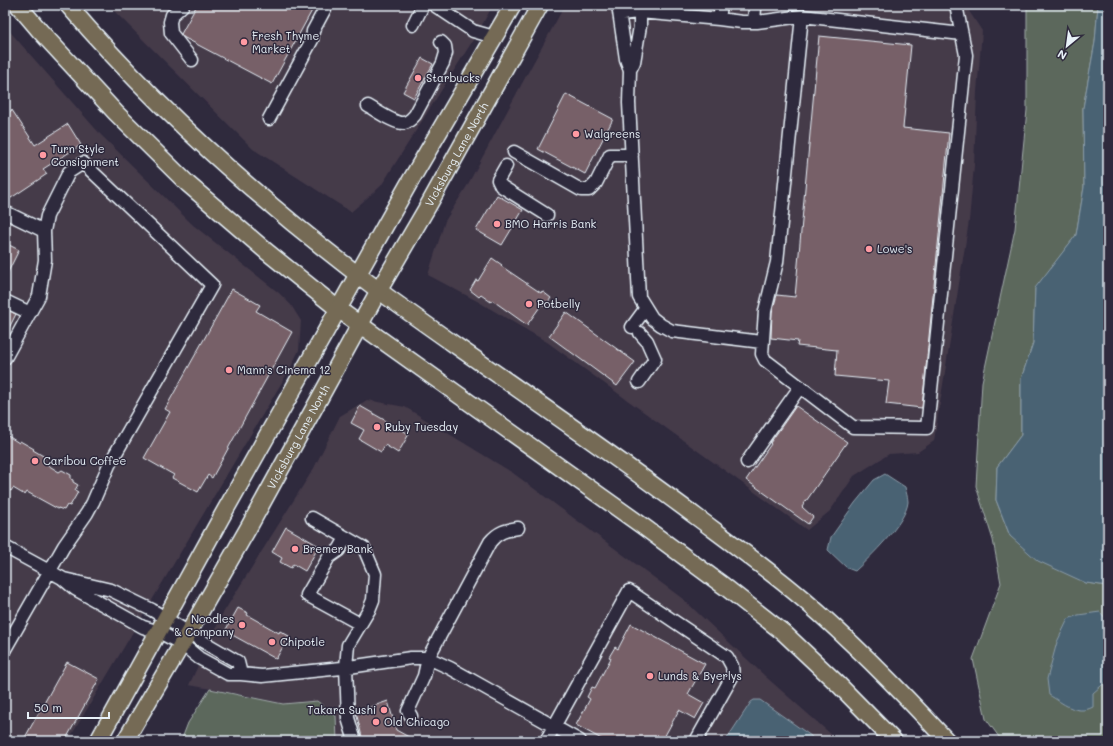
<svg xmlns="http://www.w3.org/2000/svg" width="1113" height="746" font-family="Mali,sans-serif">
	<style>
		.built { fill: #453a4a }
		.green { fill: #5b675c; stroke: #a2acaa }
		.water { fill: #4a6273; stroke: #899ba8 }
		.building { fill: #776067; stroke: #e8f1f8 }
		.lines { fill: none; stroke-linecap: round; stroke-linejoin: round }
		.minor-casing { stroke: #e8f1f8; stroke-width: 15 }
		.major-casing { stroke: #e8f1f8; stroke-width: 19 }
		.minor { stroke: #2f2a3d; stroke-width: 12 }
		.major { stroke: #746b55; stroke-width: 16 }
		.poi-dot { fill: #ff9aa2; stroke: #2f2a3d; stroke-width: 1.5 }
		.labels { text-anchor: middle; stroke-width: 3; stroke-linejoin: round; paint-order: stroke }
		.poi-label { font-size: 11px; fill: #e8f1f8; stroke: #2f2a3d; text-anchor: start }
		.street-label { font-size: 11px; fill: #e8f1f8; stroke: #2f2a3d }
	</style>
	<rect width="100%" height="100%" fill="#2f2a3d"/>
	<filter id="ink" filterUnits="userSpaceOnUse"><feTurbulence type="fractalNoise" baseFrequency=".025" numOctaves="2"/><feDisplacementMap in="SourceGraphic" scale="8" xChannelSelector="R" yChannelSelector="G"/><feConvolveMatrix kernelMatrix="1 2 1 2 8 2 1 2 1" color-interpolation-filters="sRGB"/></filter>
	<g filter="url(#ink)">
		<path class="built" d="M108 5H493L477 34 381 186 351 212 253 149Z
			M565 5H965L982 31 977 92 974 166 969 221 934 441 918 452 889 454 854 476 830 511 807 530 547 342 477 301 428 275 445 221 467 186 526 76Z
			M5 26 101 135 193 225 279 293 291 305 301 321 299 350 291 367 68 741H5Z
			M367 400 405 407 513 473 683 599 766 677 833 736 837 741H337L336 716 317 701 283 704 239 694 189 685 223 613 314 468 340 416Z"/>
		<path class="green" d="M1027 5H1098L1095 42 1083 108 1084 187 1076 235 1035 289 1033 343 1021 379V435L997 467 996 500 1010 536 1086 583 1108 586V741H1002L986 719 973 659 1001 583 993 540 976 486 982 382 1015 229 1027 110Z
			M210 689 283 704 317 701 336 716 337 741H181L188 723Z"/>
		<path class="water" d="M1098 5H1108V586L1086 583 1038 561 1010 536 996 500 997 467 1021 435V379L1033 343 1035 288 1076 235 1084 187 1083 108 1095 42Z
			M885 474 905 487C906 492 908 498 908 502 906 523 870 557 855 571L847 568 828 550 831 537 855 503 874 480Z
			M1100 612 1108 621V680L1093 693V707C1076 716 1063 703 1049 695L1047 679 1057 642 1068 619 1078 615Z
			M754 700H760L811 736 814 741H726L728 737 751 702Z"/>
		<path class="building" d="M197 5H315L272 84 183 37 181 34Z
			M819 36 911 45 903 128 949 133 922 408 886 404 889 381 835 376 837 350 797 346 798 341 771 338 772 312 777 295 795 297Z
			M422 58 433 64 414 98 403 92Z
			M566 94 613 119 585 174 538 149Z
			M12 110 35 145 68 124 81 145 43 169 47 174 5 202V115Z
			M497 195 523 210 502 245 476 230Z
			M5 243 19 250 5 278Z
			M492 258 502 265 501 266 541 293 542 291 551 298 545 306 542 304 527 325 492 300 491 302 481 295 479 297 470 290 476 280 478 281Z
			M232 289 260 305 256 311 292 332 212 478 208 475 198 492 172 478 174 475 144 458 170 412 165 409Z
			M5 309 16 314 5 336Z
			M566 312 635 362 617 386 549 336Z
			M360 406 409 434 398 453 385 445 381 452 359 439 364 430 351 423Z
			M796 406 847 442 802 507 813 517 808 524 746 480 771 444 770 443Z
			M8 436 19 443 20 441 34 449 33 450 45 457 43 462 59 472 62 470 71 475V479L73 480V482L78 485 75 490 78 492 70 506 67 505 64 510 58 508V509L27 492 25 495 13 488 11 491 5 488V441Z
			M286 527 319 546 305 571 293 564 291 568 280 562 282 558 272 552Z
			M238 608 248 613 247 615 279 633 280 631 289 636 276 659 225 631Z
			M631 624 705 664 688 694 704 703 695 719 679 710 662 741H605L576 725 590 699 587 697 592 687 595 688 611 658 609 657 615 647 618 649Z
			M67 662 99 679 65 741H23Z
			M388 701 396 730 416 741H363L356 712Z"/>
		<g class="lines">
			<defs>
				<path id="minor" d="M183 5 172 15 170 22 171 33 192 60
					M434 5 473 31 494 37
					M618 5 626 59 630 70 629 103 639 297 652 318 661 325 672 331 762 342
					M620 14 639 12 719 19 742 22H757L802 16 962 34
					M802 16 777 262 765 311 762 354 765 360 853 427 927 428 966 55 956 5
					M719 19 721 5
					M754 22 755 8
					M413 25 421 9V5
					M630 70 634 62 640 26V5
					M368 106C377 111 395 124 404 123 409 122 412 118 415 115L443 63 446 53 445 46 441 42
					M269 119 312 40 313 31 327 5
					M514 152 581 190H589L596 183 610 155H632
					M506 166 498 180 501 186 547 215
					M5 212 44 231 47 216 69 172 83 163 212 285 109 465 93 502 87 513 64 546 5 649
					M5 301 30 313
					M632 327 646 308
					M5 358 39 296 45 260 44 231
					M639 382 655 359 647 341 640 333
					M747 462 800 387
					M312 518 364 548 375 574 373 600 369 610 348 645 346 667 348 718 355 741
					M346 538 339 550 329 557 307 595 360 624
					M5 547 62 578 75 589 143 627 159 632 182 644 199 658 228 674H241L262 676 342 668 411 658H428L450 668 580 741
					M64 579 111 590 152 610 207 644 238 662 241 674
					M411 716 408 711 424 676 428 658 490 542C498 532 506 530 518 528
					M546 741 629 591 727 657 732 666 733 675 696 741"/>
				<g id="major">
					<path d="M18 5 40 31 116 113 188 184 266 251 338 309 644 527 724 586 784 633 838 684 894 741"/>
					<path d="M68 5C159 112 266 206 378 290 404 309 431 328 458 347 538 403 619 459 698 518 733 544 769 570 803 599 854 643 901 691 947 741"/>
					<path d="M98 741 222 516 408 185 513 5"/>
					<path id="s1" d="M125 741 189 632 250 525 379 290 428 206 540 5"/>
				</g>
			</defs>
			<use href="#minor" class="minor-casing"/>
			<use href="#major" class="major-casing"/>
			<use href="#minor" class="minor"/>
			<use href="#major" class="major"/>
		</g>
	</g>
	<g class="poi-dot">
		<circle cx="244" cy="42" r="4"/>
		<circle cx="418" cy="78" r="4"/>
		<circle cx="576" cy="134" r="4"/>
		<circle cx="43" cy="155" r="4"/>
		<circle cx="497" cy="224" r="4"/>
		<circle cx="869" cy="249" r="4"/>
		<circle cx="529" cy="304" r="4"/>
		<circle cx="229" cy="370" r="4"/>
		<circle cx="377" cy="427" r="4"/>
		<circle cx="35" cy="461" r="4"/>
		<circle cx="295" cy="549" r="4"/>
		<circle cx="242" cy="625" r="4"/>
		<circle cx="272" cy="642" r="4"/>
		<circle cx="650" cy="676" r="4"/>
		<circle cx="384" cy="710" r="4"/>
		<circle cx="376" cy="722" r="4"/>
	</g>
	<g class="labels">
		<g class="poi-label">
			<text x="252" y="40">Fresh Thyme<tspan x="252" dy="13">Market</tspan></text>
			<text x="426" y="82">Starbucks</text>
			<text x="584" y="138">Walgreens</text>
			<text x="51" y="153">Turn Style<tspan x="51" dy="13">Consignment</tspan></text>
			<text x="505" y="228">BMO Harris Bank</text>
			<text x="877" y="253">Lowe's</text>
			<text x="537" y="308">Potbelly</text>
			<text x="237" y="374">Mann's Cinema 12</text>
			<text x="385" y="431">Ruby Tuesday</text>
			<text x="43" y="465">Caribou Coffee</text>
			<text x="303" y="553">Bremer Bank</text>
			<text x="234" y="623" text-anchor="end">Noodles<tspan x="234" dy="13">&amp; Company</tspan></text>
			<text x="280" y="646">Chipotle</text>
			<text x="658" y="680">Lunds &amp; Byerlys</text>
			<text x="376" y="714" text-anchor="end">Takara Sushi</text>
			<text x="384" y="726">Old Chicago</text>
		</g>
		<g class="street-label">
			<text dy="4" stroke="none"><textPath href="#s1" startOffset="674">Vicksburg Lane North</textPath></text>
			<text dy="4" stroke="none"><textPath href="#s1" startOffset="350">Vicksburg Lane North</textPath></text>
		</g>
	</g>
	<rect width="1113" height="746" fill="none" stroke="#2f2a3d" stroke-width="20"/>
	<rect x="10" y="10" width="1093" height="726" fill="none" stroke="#e8f1f8" stroke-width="1.5" filter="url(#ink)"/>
	<g transform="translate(1067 46) rotate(209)" stroke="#2f2a3d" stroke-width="3" paint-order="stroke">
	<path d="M0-3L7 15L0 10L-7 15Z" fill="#e8f1f8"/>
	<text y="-6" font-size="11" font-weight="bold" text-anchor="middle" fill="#e8f1f8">N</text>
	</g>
	<path d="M28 712v6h81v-6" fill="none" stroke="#e8f1f8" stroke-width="2"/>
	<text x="34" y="712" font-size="12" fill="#e8f1f8" stroke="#2f2a3d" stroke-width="3" paint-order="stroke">50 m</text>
</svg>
